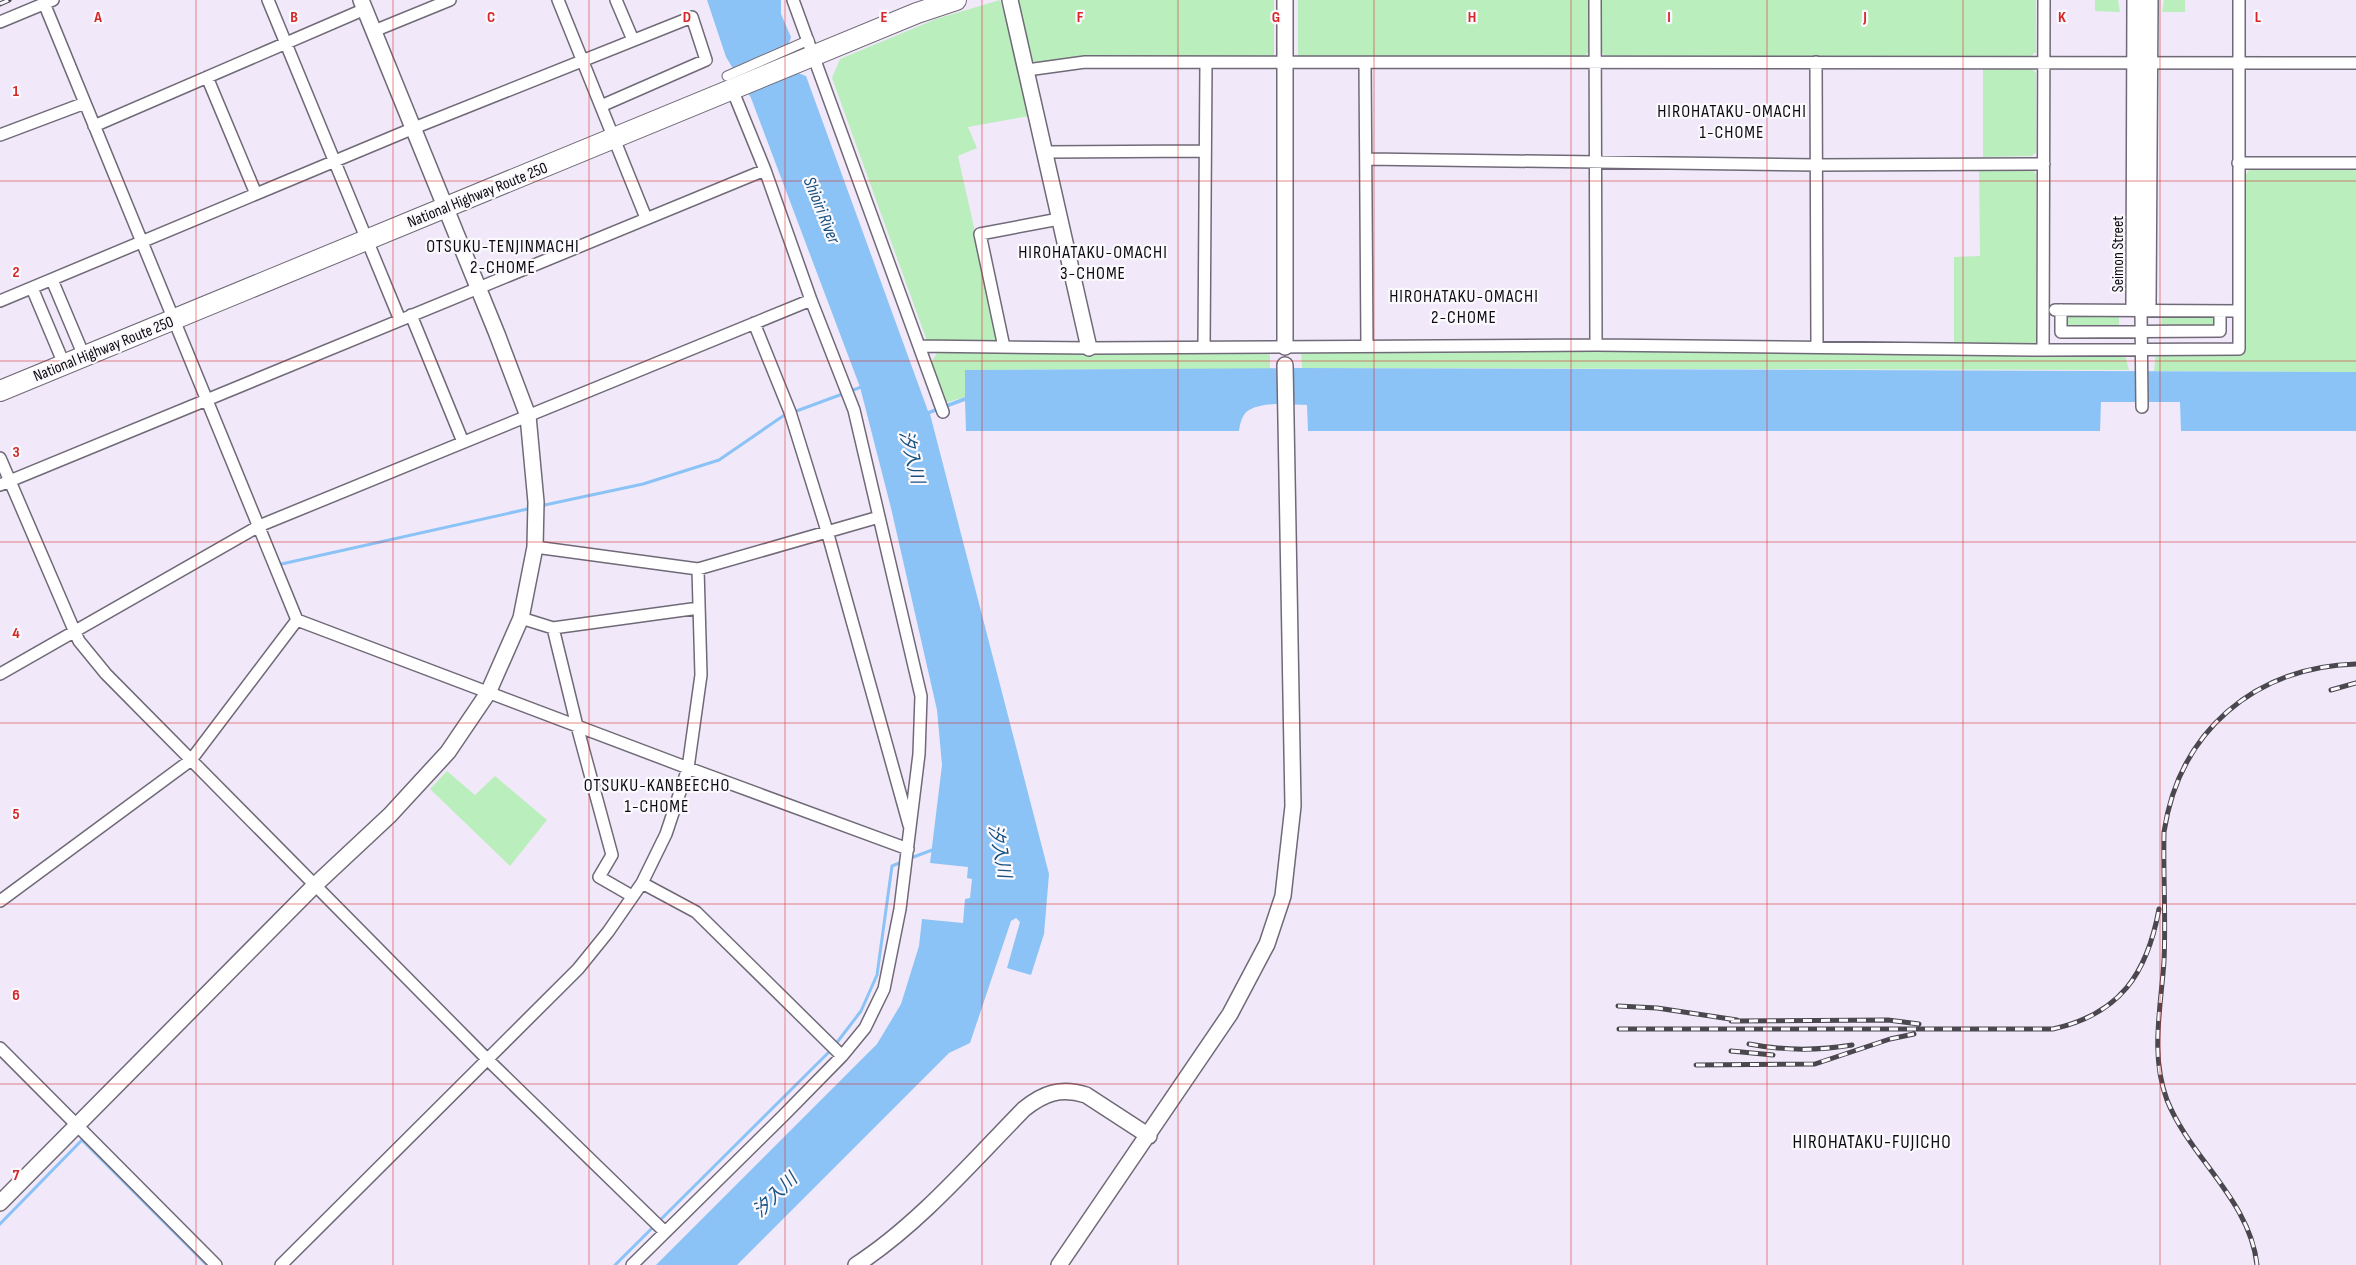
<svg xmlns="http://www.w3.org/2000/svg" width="2356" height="1265" font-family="'Sofia Sans Condensed','Noto Sans JP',sans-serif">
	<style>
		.green { fill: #baeebd }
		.water { fill: #8cc3f6 }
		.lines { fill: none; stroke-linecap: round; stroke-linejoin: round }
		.stream { stroke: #8cc3f6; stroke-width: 3 }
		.pedestrian-casing { stroke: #706977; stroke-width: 11 }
		.minor-casing { stroke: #706977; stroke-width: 14 }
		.tertiary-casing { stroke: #706977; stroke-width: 18 }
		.trunk-casing { stroke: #706977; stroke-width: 22 }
		.pedestrian { stroke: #fff; stroke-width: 9 }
		.minor { stroke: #fff; stroke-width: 11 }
		.tertiary { stroke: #fff; stroke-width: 15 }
		.trunk { stroke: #fff; stroke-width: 20 }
		.rail-casing { stroke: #4a474f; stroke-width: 5 }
		.rail { stroke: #fbf9fd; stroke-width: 3; stroke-dasharray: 9; stroke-linecap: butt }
		.grid { fill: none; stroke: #d62828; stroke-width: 1; stroke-opacity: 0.55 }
		.labels { text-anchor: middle; stroke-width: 4.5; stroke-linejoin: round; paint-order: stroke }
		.street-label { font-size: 16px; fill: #0d0b10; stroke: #fbf9fd }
		.neighbourhood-label { font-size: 18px; letter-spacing: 1px; fill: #0d0b10; stroke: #fbf9fd }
		.water-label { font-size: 18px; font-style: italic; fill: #165180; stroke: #fbf9fd }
		.quarter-label { font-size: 19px; letter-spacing: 1px; fill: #0d0b10; stroke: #fbf9fd }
		.grid-label { font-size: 16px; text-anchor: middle; font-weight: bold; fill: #d62828; stroke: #fbf9fd; stroke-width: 4.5; stroke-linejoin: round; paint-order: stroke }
	</style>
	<rect width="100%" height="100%" fill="#f1e9f9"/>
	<path class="green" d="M1000 0 1004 14 1008 13 1029 116 968 127 977 148 958 156 1000 343 927 341 832 78 840 59 936 19Z
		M1017 0H1274V57L1093 56 1035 62 1030 59Z
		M1298 0H1590L1589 52 1585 56 1298 57Z
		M1602 0H2036V52L2031 56 1606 57 1602 52Z
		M2095 0H2118L2120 12 2095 11Z
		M2164 0H2185V12H2162Z
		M1983 69H2032L2036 73V152L2032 156 1983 157Z
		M2251 168 2356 169V372L2154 371 2156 352H2237L2246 349V174Z
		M1979 169H2032L2036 174V343H1954V257L1980 256Z
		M2162 313H2208L2214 318 2215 324 2210 328H2161Z
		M2069 314H2119V328H2073L2066 323 2067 317Z
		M938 351 1270 353V369L966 370 965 397 945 403 931 363Z
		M1301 352H2124L2129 370 1302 368Z
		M447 771 475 795 495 776 547 820 510 866 430 789Z"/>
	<path class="water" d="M707 0H781V14L791 37 787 49 798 73 806 76 928 411 965 397V370L1302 368 2356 372V431H2181L2180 402H2101L2100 431H1308L1307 405C1289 405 1265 401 1249 410 1242 414 1240 424 1239 431H966L965 401 930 414 1049 874 1044 934 1031 975 1007 968 1020 922 1016 918 1011 921 970 1043 949 1053 737 1265H656L877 1044 901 1004 919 946 922 919 963 923 965 899 970 898 972 879 967 878 968 867 930 863 942 765 937 710 891 508 860 387 751 98 726 57Z"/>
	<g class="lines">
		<path class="stream" d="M540 506 643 484 719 460 783 416 864 386
			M277 565 532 508
			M908 859 935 849
			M835 1045 861 1011 877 975 892 866 902 862
			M0 1224 82 1140 207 1265
			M615 1265 831 1050"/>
		<defs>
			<path id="pedestrian" d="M727 76 809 40"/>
			<path id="minor" d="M268 0 400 320
				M558 0 646 218
				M616 0 633 40
				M793 0 943 412
				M1595 0 1596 345
				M44 3 297 620 688 768 908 849
				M0 22 53 0
				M374 31 450 0
				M1816 62 1817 347
				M1365 63 1367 346
				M1027 70 1085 62 2356 63
				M207 77 256 194
				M94 126 365 9
				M0 135 85 103
				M1046 152 1205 151
				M1366 159 1816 165 2044 164
				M2238 163H2356
				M52 280 84 356
				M32 288 64 364
				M0 301 414 128 692 17 706 60 601 106
				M2055 310 2238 311
				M2061 310V332L2220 331V311
				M2141 311 2142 407
				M411 315 463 442
				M754 323 790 412 827 531 909 825
				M919 346 1089 348 1596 345 2043 350 2239 349V0
				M1004 347 980 234 1059 219
				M1204 347 1206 63
				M2043 350 2044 0
				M0 458 74 630 79 641 106 674 487 1059 665 1232
				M0 485 765 170
				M535 547 698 569 879 517
				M521 618 553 628 699 608
				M553 628 577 726 612 855 599 877 632 896
				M0 674 259 526 811 300
				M642 883 696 912 842 1056
				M0 901 191 760 297 620
				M0 1048 216 1265
				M281 1265 578 969 608 932 642 883 666 834 688 768 701 675 698 569
				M632 1265 784 1115 842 1056 865 1028 884 989 900 909 919 754 921 696 854 410 811 300 765 170 732 89"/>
			<path id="tertiary" d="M1010 0 1089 348
				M1285 0V347
				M2135 0 2134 304 2141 311 2148 304 2150 0
				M0 1203 314 886 390 815 448 752 488 693 521 618 535 547 536 502 528 416 497 334 361 0
				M856 1265C918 1225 972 1162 1024 1109 1044 1093 1061 1087 1086 1095L1149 1136
				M1059 1265 1230 1014 1267 944 1283 896 1293 806 1285 365"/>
			<path id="trunk" d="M0 391 917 13 956 0"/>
		</defs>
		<use href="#pedestrian" class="pedestrian-casing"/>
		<use href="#minor" class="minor-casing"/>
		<use href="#tertiary" class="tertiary-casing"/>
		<use href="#trunk" class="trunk-casing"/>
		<use href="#pedestrian" class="pedestrian"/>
		<use href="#minor" class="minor"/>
		<use href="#tertiary" class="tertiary"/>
		<use href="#trunk" class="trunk"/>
		<defs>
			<path id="rail" d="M0 4 9 0
				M2331 690 2356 683
				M1618 1006 1657 1008 1737 1020
				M1731 1021 1888 1020 1919 1024
				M1619 1029H2053C2120 1014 2147 974 2159 909
				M1749 1044C1785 1051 1816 1051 1852 1045
				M1731 1051 1773 1055
				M1696 1065 1815 1064 1890 1039 1914 1034
				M2257 1265C2250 1200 2190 1158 2167 1100 2150 1055 2161 1007 2164 961 2166 918 2163 875 2164 832 2179 732 2254 667 2356 664"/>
		</defs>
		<use href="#rail" class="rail-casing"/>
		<use href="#rail" class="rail"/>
	</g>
	<path class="grid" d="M196 0V1265M393 0V1265M589 0V1265M785 0V1265M982 0V1265M1178 0V1265M1374 0V1265M1571 0V1265M1767 0V1265M1963 0V1265M2160 0V1265M0 181H2356M0 361H2356M0 542H2356M0 723H2356M0 904H2356M0 1084H2356"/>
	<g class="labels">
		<g class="street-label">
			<text transform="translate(477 194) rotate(-22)" y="6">National Highway Route 250</text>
			<text transform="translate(2117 254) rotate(-90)" y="6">Seimon Street</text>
			<text transform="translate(103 348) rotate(-22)" y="6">National Highway Route 250</text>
		</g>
		<g class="neighbourhood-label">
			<text x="1732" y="117">HIROHATAKU-OMACHI<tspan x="1732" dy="21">1-CHOME</tspan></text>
			<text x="503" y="252">OTSUKU-TENJINMACHI<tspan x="503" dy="21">2-CHOME</tspan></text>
			<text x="1093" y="258">HIROHATAKU-OMACHI<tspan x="1093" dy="21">3-CHOME</tspan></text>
			<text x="1464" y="302">HIROHATAKU-OMACHI<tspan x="1464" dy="21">2-CHOME</tspan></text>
			<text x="657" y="791">OTSUKU-KANBEECHO<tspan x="657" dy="21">1-CHOME</tspan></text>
		</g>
		<g class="water-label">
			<text transform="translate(822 210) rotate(68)" y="6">Shioiri River</text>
			<text transform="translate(912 457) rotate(76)" y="6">汐入川</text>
			<text transform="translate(1000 851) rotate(79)" y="6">汐入川</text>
			<text transform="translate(775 1195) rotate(-45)" y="6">汐入川</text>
		</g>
		<g class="quarter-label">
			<text x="1872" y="1148">HIROHATAKU-FUJICHO</text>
		</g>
	</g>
	<g class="grid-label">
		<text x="98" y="22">A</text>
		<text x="294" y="22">B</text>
		<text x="491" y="22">C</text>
		<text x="687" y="22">D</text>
		<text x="884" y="22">E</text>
		<text x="1080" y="22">F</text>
		<text x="1276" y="22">G</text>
		<text x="1472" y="22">H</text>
		<text x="1669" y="22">I</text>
		<text x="1865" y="22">J</text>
		<text x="2062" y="22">K</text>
		<text x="2258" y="22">L</text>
		<text x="16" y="96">1</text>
		<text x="16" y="277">2</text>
		<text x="16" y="457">3</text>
		<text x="16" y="638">4</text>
		<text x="16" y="819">5</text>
		<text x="16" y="1000">6</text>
		<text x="16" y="1180">7</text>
	</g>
</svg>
